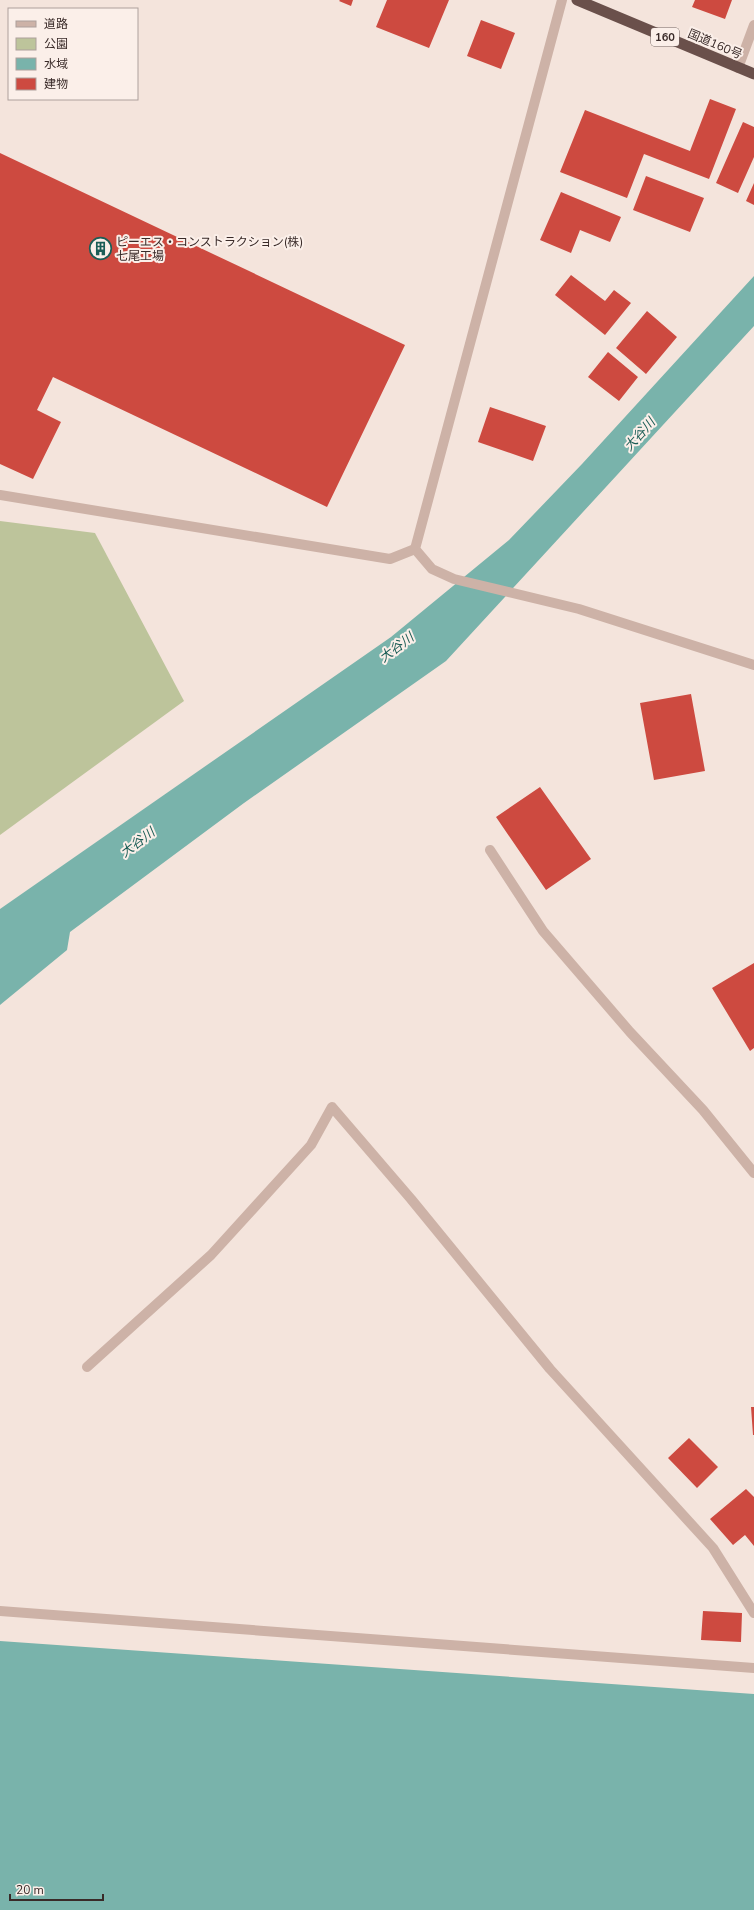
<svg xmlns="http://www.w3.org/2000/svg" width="754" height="1910" font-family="'Nunito Sans','Noto Sans JP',sans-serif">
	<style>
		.green { fill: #bdc49b }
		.water { fill: #79b3ab }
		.building { fill: #cd4a40 }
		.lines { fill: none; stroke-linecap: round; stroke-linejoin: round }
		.service { stroke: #cdb2a7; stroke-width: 10 }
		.minor { stroke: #cdb2a7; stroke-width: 10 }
		.tertiary { stroke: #cdb2a7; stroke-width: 10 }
		.trunk { stroke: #6a504b; stroke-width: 11 }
		.labels { text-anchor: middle; stroke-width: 4; stroke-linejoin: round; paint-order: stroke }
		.shield { fill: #fbefe9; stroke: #736562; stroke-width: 1 }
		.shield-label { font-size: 11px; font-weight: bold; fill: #392a28 }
		.street-label { font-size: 12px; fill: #392a28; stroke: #fbefe9 }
		.poi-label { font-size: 12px; fill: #392a28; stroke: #fbefe9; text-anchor: start }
		.water-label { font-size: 13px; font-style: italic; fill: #1b5d56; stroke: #fbefe9 }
	</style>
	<rect width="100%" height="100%" fill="#f4e4dc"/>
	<path class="green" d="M0 521 95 533 184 701 0 835Z"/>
	<path class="water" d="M754 276V326L446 661 244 803 70 932 67 950 0 1005V909L391 637 509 540 582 464Z
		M0 1641 754 1694V1910H0Z"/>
	<path class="building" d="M340 0H353L351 6 339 1Z
		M387 0H449L429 48 376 27Z
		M695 0H732L725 19 692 7Z
		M481 20 515 33 501 69 467 56Z
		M710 99 736 109 709 179 644 154 627 198 560 172 585 110 690 151Z
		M743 122 754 127V157L738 193 716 183Z
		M0 153 405 345 327 507 53 377 37 410 61 422 33 479 0 464Z
		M646 176 704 198 690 232 633 210Z
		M754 183V205L746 201Z
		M561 192 621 217 610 242 580 230 571 253 540 240Z
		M571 275 605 301 614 290 631 303 605 335 555 295Z
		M647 311 677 337 646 374 616 348Z
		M608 352 638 377 619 401 588 377Z
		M490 407 546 426 533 461 478 442Z
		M691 694 705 771 654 780 640 703Z
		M540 787 591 859 546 890 496 817Z
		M754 963V1048L750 1051 712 988Z
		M751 1407H754V1435H753Z
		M689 1438 718 1467 697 1488 668 1458Z
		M746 1489 754 1497V1546L745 1535 733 1545 710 1519Z
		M703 1611 742 1613 741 1642 701 1640Z"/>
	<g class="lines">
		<path class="service" d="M490 850 543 931 630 1032 703 1110 754 1173
			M87 1367 211 1255 311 1145 332 1107 411 1199 550 1369 713 1548 754 1613
			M0 1611 754 1668"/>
		<path class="minor" d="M738 68 754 25
			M0 495 390 559 415 549"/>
		<path class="tertiary" d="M562 0 415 549 432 569 454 579 579 609 754 665"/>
		<path class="trunk" d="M577 0 754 74"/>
	</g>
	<defs>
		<symbol id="building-ring" viewBox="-11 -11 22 22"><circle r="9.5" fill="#fbefe9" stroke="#1b5d56" stroke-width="1.5"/><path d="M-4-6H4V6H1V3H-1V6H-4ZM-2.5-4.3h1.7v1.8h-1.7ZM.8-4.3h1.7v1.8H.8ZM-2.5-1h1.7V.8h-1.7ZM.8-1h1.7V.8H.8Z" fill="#1b5d56"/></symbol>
	</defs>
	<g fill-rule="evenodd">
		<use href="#building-ring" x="88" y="236" width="25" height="25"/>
	</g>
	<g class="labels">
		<rect class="shield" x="651" y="28" width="28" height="18" rx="3"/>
		<g class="shield-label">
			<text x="665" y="41">160</text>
		</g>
		<g class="street-label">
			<text transform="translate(715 44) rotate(23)" y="4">国道160号</text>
		</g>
		<g class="poi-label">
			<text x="116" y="246">ピーエス・コンストラクション(株)<tspan x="116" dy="14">七尾工場</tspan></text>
		</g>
		<g class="water-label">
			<text transform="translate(639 434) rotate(-48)" y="5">大谷川</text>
			<text transform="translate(396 647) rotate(-37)" y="5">大谷川</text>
			<text transform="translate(137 842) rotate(-37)" y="5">大谷川</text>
		</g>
	</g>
	<rect x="8" y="8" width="130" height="92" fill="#fbefe9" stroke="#ada09c"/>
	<rect x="16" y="21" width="20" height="6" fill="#cdb2a7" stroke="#ada09c"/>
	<text x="44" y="28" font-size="12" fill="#392a28">道路</text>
	<rect x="16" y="38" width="20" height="12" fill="#bdc49b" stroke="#ada09c"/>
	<text x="44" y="48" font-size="12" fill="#392a28">公園</text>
	<rect x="16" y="58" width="20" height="12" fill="#79b3ab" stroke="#ada09c"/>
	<text x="44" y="68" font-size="12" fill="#392a28">水域</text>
	<rect x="16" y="78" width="20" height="12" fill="#cd4a40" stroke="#ada09c"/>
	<text x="44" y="88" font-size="12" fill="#392a28">建物</text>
	<path d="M10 1894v6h93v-6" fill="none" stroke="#392a28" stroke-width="2"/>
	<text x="16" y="1894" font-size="12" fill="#392a28" stroke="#fbefe9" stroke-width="3" paint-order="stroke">20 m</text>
</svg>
